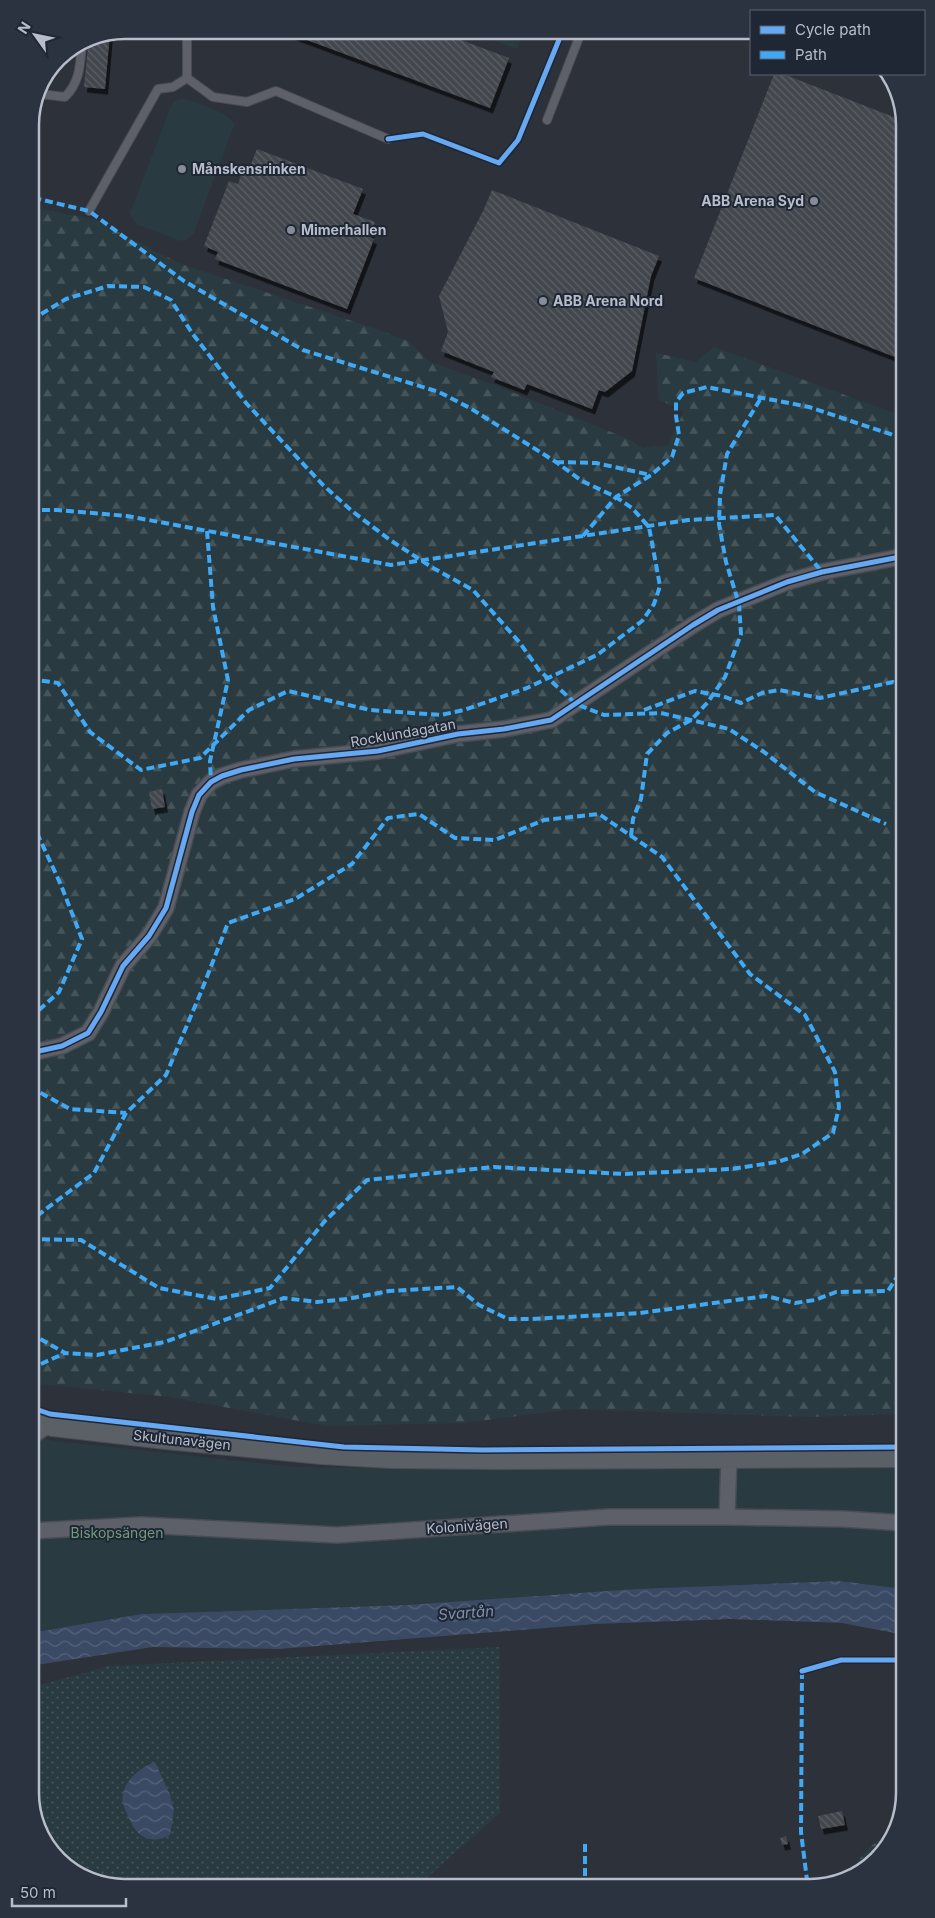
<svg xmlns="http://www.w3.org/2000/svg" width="935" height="1918" font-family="Inter,sans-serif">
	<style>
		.grass { fill: url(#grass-dots) }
		.forest { fill: url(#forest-firs) }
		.garden { fill: #293b40 }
		.water { fill: url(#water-waves) }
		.building { fill: url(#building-back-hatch); filter: url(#shadow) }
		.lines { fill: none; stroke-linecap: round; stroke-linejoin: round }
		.lane-casing { stroke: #484c53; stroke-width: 10 }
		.street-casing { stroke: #484c53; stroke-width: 18 }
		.secondary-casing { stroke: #484c53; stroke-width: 22 }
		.lane { stroke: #5d6068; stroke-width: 8 }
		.street { stroke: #5d6068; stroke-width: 15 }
		.secondary { stroke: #5b5f66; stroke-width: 20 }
		.quiet { stroke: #3fa9f5; stroke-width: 4; stroke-dasharray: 8 4; stroke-linecap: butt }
		.cycleway-casing { stroke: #1f2735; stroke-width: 8 }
		.cycleway { stroke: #66a8f1; stroke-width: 5 }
		.poi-dot { fill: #868c98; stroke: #1f2735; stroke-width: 2 }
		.labels { text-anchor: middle; stroke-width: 4; stroke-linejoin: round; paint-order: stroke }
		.poi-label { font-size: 14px; font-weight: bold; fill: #b7bdca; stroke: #1f2735; text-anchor: start }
		.street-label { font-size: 14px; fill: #b7bdca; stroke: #1f2735 }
		.park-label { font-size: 14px; fill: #6f9a7c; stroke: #1f2735 }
		.water-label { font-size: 15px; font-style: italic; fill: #8091b0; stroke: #1f2735 }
		.rim { fill: none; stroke: #b7bdca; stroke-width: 2.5 }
	</style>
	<defs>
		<pattern id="grass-dots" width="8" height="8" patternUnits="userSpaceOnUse" patternTransform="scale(1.25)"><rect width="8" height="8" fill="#293b40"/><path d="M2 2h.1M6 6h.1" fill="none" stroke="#46555a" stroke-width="1.8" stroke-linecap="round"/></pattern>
		<pattern id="forest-firs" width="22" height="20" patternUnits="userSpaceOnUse" patternTransform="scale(1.25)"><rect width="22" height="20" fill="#293b40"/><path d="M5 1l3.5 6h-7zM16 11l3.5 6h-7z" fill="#46555a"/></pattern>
		<pattern id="water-waves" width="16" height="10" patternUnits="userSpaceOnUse" patternTransform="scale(1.25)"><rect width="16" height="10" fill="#3b4a64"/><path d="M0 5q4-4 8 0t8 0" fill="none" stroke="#556279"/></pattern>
		<pattern id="building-back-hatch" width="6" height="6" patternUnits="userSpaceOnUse" patternTransform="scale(1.25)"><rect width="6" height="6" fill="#43474e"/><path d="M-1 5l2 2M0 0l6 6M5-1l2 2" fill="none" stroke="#5c6066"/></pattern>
		<filter id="shadow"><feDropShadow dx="3" dy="5.5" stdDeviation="0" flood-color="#0009"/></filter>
	</defs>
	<rect width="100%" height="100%" fill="#2c313a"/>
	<path class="grass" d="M500 1647V1813L415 1888H119L72 1872 37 1829 30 1793V1688L108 1666Z"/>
	<path class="forest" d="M30 207 93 219 181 264 379 330 408 341 428 361 502 388 626 438 643 448 668 445 684 411 659 400 656 353 696 362 714 347 905 417V1414L809 1417 573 1409 463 1423 326 1426 170 1397 30 1383Z
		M895 1826 889 1846 846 1881 840 1882 869 1848Z"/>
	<path class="garden" d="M465 30H524L517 49Z
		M180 99H185C198 104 231 112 234 125L194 233 186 240 181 241 138 225 133 221 130 213 171 106 173 102Z
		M30 1435 56 1441 295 1467 545 1469 767 1465H905V1589L839 1581 636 1589 407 1605 142 1614 30 1633Z"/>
	<path class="water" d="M839 1581 905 1589V1635L842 1623 731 1619 595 1624 279 1649 153 1647 36 1665 30 1667V1633L142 1614 407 1605 636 1589Z
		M155 1762 170 1795 174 1810 170 1835C149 1846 136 1836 128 1816 125 1809 121 1802 123 1794 126 1779 141 1767 155 1762Z"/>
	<path class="building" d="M280 30H434L509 58 490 108Z
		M110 33 105 89 84 87 89 37Z
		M774 74H783L904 121 905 361 694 278Z
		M257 149 363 189 353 214 375 222 370 237 374 239 347 309 215 259 218 252 204 246 229 181 238 184 242 172 247 174Z
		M492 190 659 256 651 276 632 371 605 392 599 390 592 409 527 384 524 390 491 377 494 372 441 351 448 332 439 296 483 211Z
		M162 789 165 807 152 809 149 792Z
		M842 1811 845 1825 821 1829 818 1816Z
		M786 1836 788 1844 782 1845 780 1838Z"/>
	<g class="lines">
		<defs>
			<path id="lane" d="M187 30V78L213 97 247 102 276 91 388 139
				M41 94 65 97C81 81 80 63 82 42
				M547 120 582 30
				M89 211 158 89 173 87 187 78"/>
			<path id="street" d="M30 1053 62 1046 88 1033 101 1012 123 966 149 936 166 908 192 812 199 795 211 782 222 776 241 770 294 759 378 751 458 734 504 729 551 720 693 625 718 610 787 582 822 572 905 556
				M30 1433 38 1432 49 1425
				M727 1517 729 1457
				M30 1531 141 1525 337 1535 609 1517H727L843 1519 905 1523"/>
			<path id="secondary" d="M30 1420 53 1426 166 1439 321 1454 390 1458 492 1459 905 1457"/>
		</defs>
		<use href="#lane" class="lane-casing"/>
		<use href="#street" class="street-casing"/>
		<use href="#secondary" class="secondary-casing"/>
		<use href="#lane" class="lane"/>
		<use href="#street" class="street"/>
		<use href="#secondary" class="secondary"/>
		<path class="quiet" d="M30 318 38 316 66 299 108 286 144 287 171 300 192 333 246 403 323 485 352 511 390 540 433 568 473 590 520 643 539 670 576 704 604 715 661 713 729 729 764 752 815 792 886 824
			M556 462 596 463 651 475
			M30 510H57L127 516 391 565 688 520 775 515 822 572
			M207 531 213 607 228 680 210 761 211 782
			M583 536 616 497 651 475 672 457 679 435 676 416V402L683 393 707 387 809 407 905 439
			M30 679 58 683 90 732 141 770 200 758 249 710 288 691 370 710 441 715 464 710 527 688 597 655 642 621 654 604 660 586 649 527 632 508 616 497 582 481 556 462 470 408 439 392 303 350 184 281 89 211 30 197
			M644 710 695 691 722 696 741 703 762 693 779 690 820 698 893 682 905 687
			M631 836 633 819 641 799 647 754 667 733 691 720 708 702 725 677 741 634 739 604 726 562 719 524 720 495 727 454 761 398
			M30 1018 59 992 82 939 61 885 30 818
			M30 1087 70 1109 126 1113
			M30 1239 81 1240 159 1288 217 1299 270 1288 324 1222 367 1180 494 1167 624 1174 731 1169 777 1162 802 1154 833 1133 839 1107 835 1072 805 1015 750 974 662 857 599 814 544 820 495 840 455 838 419 814 388 818 352 864 295 899 228 923 201 992 166 1075 126 1113 94 1173 30 1221
			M30 1333 65 1353 97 1355 165 1342 284 1298 317 1302 347 1299 389 1291 457 1287 479 1305 508 1319H531L640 1313 766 1296 795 1303 815 1300 836 1292 888 1291 902 1269 905 1260
			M30 1369 65 1353
			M802 1671 801 1832 807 1880 806 1888
			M585 1844V1888"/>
		<defs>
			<path id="cycleway" d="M388 139 423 134 499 163 518 140 563 30
				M30 1053 62 1046 88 1033 101 1012 123 966 149 936 166 908 192 812 199 795 211 782 222 776 241 770 294 759 378 751 458 734 504 729 551 720 693 625 718 610 787 582 822 572 905 556
				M30 1407 50 1414 344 1447 483 1450 905 1447
				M802 1671 841 1660H905"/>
		</defs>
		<use href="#cycleway" class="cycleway-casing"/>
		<use href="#cycleway" class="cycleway"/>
	</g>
	<g class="poi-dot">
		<circle cx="182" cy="169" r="5"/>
		<circle cx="814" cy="201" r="5"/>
		<circle cx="291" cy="230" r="5"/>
		<circle cx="543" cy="301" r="5"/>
	</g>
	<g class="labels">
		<g class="poi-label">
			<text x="192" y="174">Månskensrinken</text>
			<text x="804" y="206" text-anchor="end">ABB Arena Syd</text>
			<text x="301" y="235">Mimerhallen</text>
			<text x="553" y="306">ABB Arena Nord</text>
		</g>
		<g class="street-label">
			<text transform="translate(403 733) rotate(-10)" y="5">Rocklundagatan</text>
			<text transform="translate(182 1440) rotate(6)" y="5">Skultunavägen</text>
			<text transform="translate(467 1526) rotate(-4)" y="5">Kolonivägen</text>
		</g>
		<g class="park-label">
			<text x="117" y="1538">Biskopsängen</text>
		</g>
		<g class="water-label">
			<text transform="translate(466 1613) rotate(-4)" y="5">Svartån</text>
		</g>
	</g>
	<path d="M0 0H935V1918H0ZM125 39H810A86 86 0 0 1 896 125V1793A86 86 0 0 1 810 1879H125A86 86 0 0 1 39 1793V125A86 86 0 0 1 125 39Z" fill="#2b3341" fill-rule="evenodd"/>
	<path class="rim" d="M125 39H810A86 86 0 0 1 896 125V1793A86 86 0 0 1 810 1879H125A86 86 0 0 1 39 1793V125A86 86 0 0 1 125 39Z"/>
	<rect x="750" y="10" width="175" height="65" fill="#1f2735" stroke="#5c6371"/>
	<rect x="760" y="26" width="25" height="8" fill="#66a8f1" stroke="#5c6371"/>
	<text x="795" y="35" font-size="15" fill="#b7bdca">Cycle path</text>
	<rect x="760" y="51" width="25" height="8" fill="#3fa9f5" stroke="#5c6371"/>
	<text x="795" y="60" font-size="15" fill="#b7bdca">Path</text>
	<g transform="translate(35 35) rotate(303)" stroke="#1f2735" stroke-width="4" paint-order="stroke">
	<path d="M0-4L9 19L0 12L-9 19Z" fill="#b7bdca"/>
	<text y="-8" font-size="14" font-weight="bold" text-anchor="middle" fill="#b7bdca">N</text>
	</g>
	<path d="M12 1898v8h114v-8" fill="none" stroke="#b7bdca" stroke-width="2.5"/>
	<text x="20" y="1898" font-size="15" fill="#b7bdca" stroke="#1f2735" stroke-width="4" paint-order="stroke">50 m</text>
</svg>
